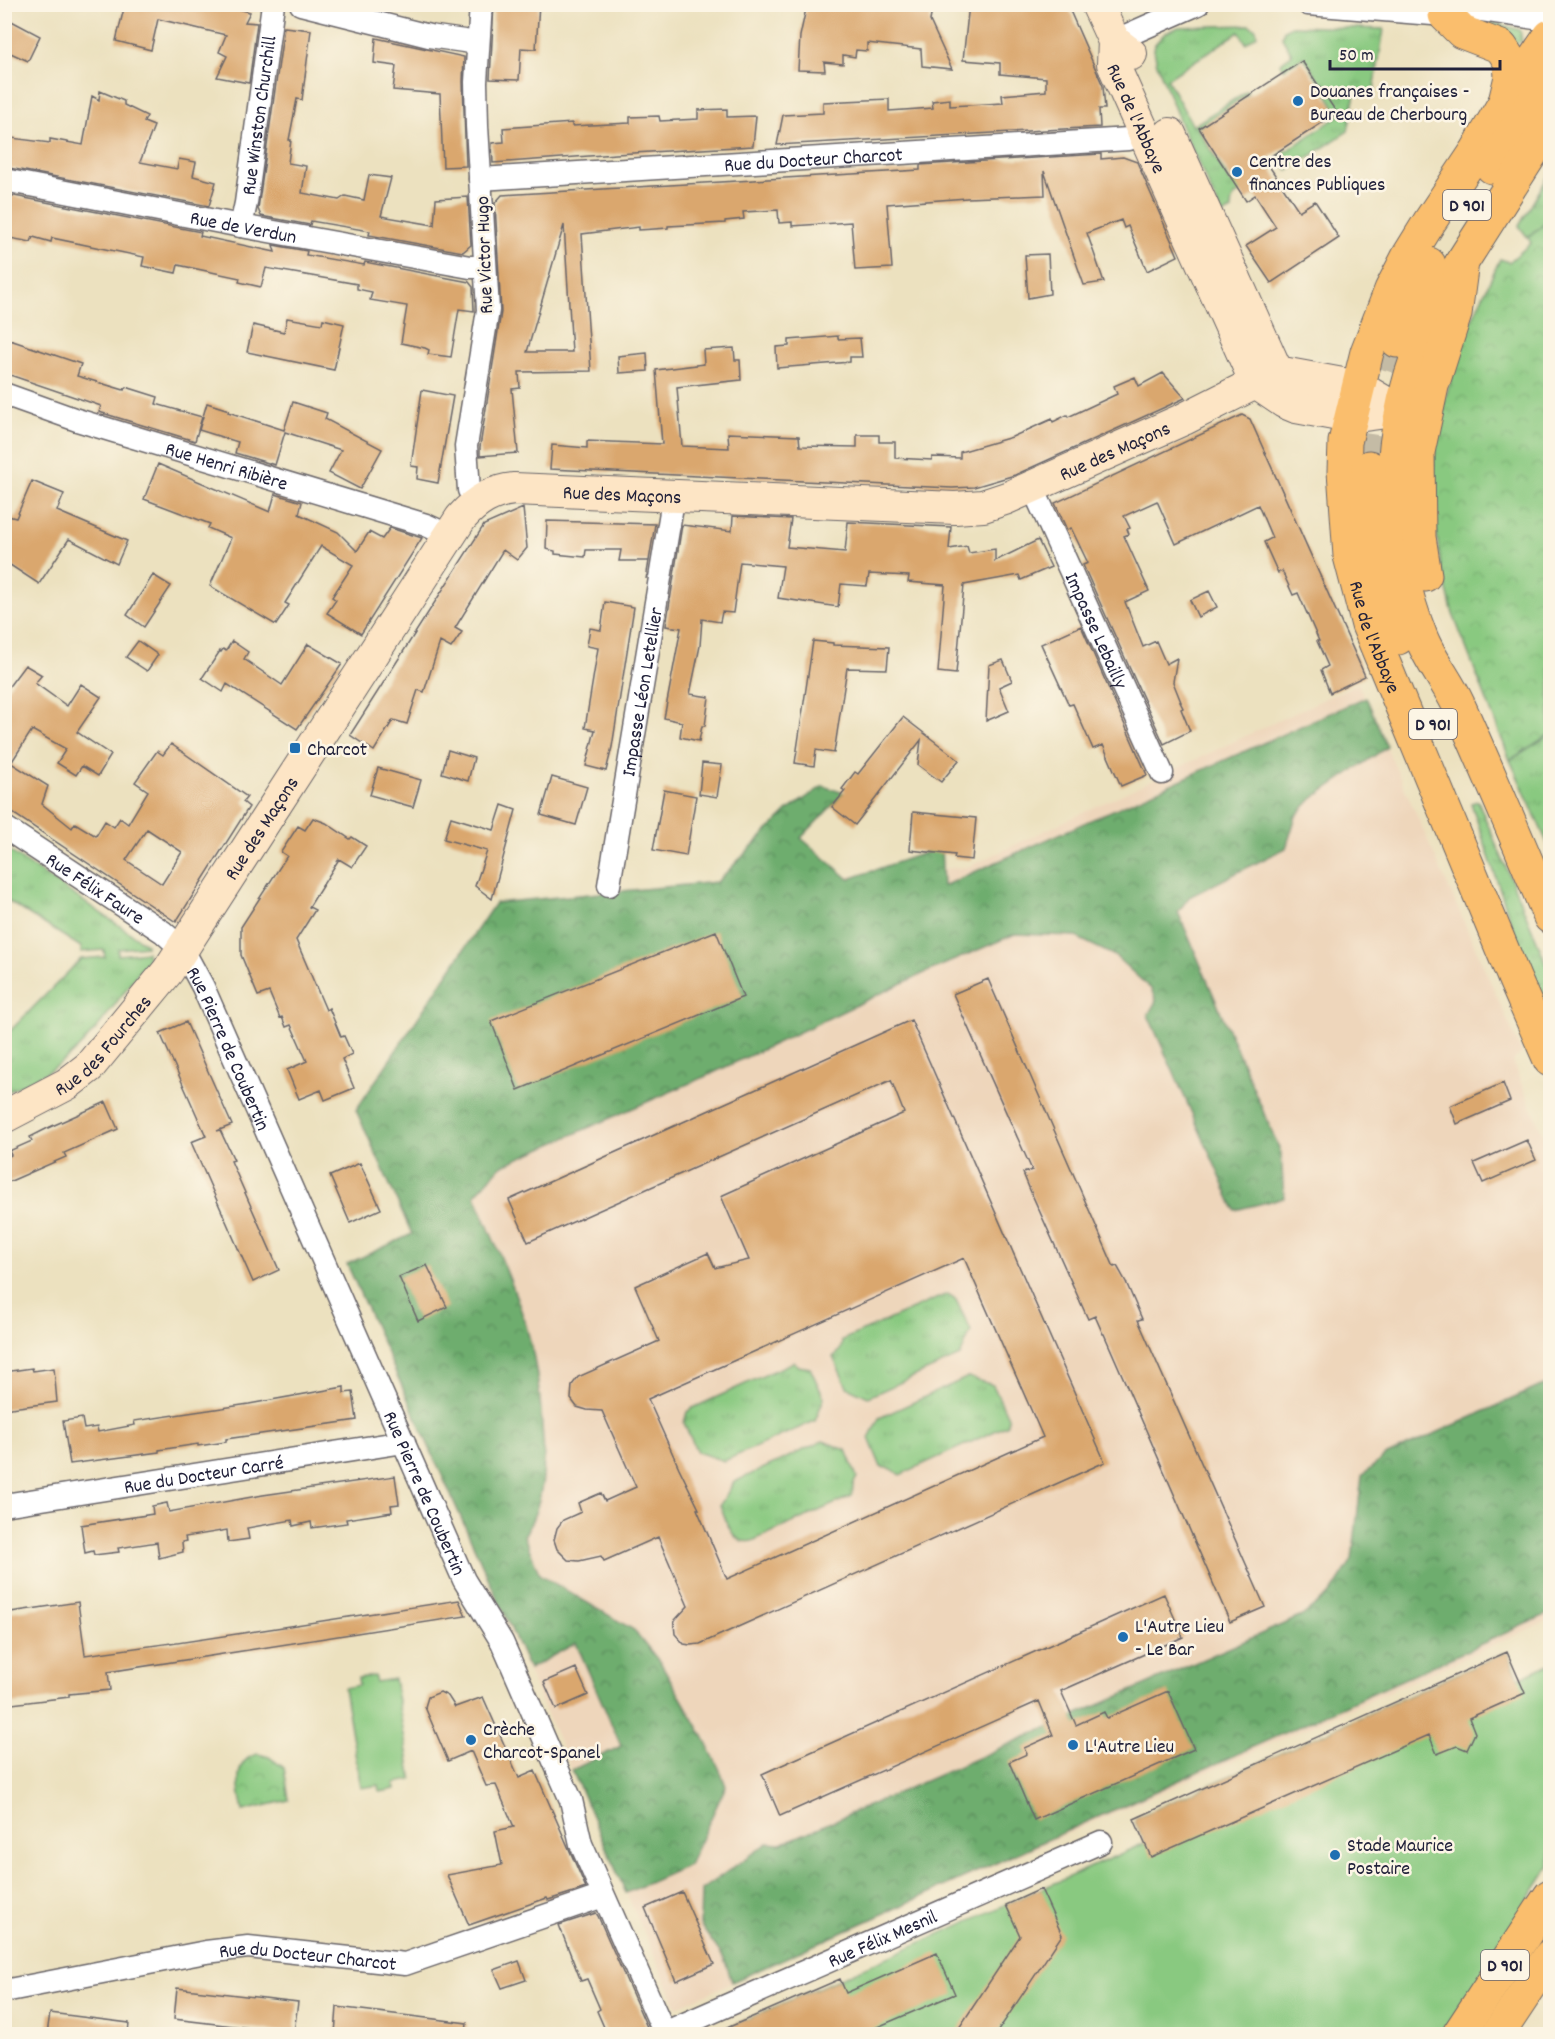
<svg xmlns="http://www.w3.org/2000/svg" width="1555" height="2039" font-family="Dekko,sans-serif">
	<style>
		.built { fill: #eed6bb }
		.grass { fill: url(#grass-tufts); stroke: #56765e; stroke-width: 1.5 }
		.forest { fill: url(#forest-crowns); stroke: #486854; stroke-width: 1.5 }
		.park { fill: url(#park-crowns); stroke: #56765e; stroke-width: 1.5 }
		.pitch { fill: #89c980; stroke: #56765e; stroke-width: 1.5 }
		.building { fill: #daa76e; fill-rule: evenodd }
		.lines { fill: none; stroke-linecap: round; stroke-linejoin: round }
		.primary-tunnel { stroke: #c4bba5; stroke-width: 33; stroke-dasharray: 33 16; stroke-linecap: butt }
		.street-casing { stroke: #696569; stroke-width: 25 }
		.secondary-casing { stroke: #696569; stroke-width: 34 }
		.primary-casing { stroke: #696569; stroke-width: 35 }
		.street { stroke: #fff; stroke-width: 22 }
		.secondary { stroke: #fde5c5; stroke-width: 32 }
		.primary { stroke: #fabe6d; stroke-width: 33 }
		.poi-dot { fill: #1f6fb2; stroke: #fcf5e5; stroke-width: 2 }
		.labels { text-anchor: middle; stroke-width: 5; stroke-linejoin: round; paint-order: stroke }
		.shield { fill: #fcf5e5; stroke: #63616e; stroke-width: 1.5 }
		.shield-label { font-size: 18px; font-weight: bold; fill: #22223b }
		.poi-label { font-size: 20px; fill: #22223b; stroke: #fcf5e5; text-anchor: start }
		.street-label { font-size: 20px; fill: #22223b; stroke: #fcf5e5 }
	</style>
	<defs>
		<pattern id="grass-tufts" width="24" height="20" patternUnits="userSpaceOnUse" patternTransform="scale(1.5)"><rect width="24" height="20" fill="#89c980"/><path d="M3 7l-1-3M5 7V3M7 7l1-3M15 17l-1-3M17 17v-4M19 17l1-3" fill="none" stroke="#76ac70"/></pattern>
		<pattern id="forest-crowns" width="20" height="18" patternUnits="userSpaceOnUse" patternTransform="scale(1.5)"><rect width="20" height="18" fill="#6ead6e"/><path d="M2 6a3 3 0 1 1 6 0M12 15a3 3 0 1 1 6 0" fill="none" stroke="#5a8c5c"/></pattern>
		<pattern id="park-crowns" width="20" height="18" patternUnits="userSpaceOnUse" patternTransform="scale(1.5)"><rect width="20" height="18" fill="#89c980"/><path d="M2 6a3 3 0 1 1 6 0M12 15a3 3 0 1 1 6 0" fill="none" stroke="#76ac70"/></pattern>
	</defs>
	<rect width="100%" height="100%" fill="#fcf5e5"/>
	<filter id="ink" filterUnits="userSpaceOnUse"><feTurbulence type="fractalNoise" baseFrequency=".0167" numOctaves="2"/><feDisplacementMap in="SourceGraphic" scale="12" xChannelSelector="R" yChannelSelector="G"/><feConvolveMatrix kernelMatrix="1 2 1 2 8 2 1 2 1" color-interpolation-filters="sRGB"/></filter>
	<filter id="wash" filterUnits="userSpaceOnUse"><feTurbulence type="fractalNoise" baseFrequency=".008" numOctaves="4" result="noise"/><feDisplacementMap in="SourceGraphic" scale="24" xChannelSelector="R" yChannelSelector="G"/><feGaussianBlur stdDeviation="1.35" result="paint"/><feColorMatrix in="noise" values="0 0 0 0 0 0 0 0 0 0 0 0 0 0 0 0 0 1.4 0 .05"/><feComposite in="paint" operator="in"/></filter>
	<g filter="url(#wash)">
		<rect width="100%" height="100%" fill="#ece1bf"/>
		<path class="built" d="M1358 683 1522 1053 1514 1059V1066L1550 1151V1620L677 2007 347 1264 412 1234 356 1110 495 903 968 867Z"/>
		<path class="grass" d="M1464 13 1520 30 1522 41 1509 46Z
			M1249 25 1256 29 1257 35 1246 43 1239 32 1167 79 1193 126 1247 91 1248 94 1197 128 1231 183 1250 187C1240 192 1228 197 1232 210L1222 215 1181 125 1157 64 1154 50 1155 44 1165 33 1179 27Z
			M1291 26 1384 29 1373 96 1355 93 1348 131 1288 171 1279 156 1340 115 1304 57 1283 69 1280 64 1292 54 1282 37 1284 30Z
			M1550 173V219L1528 238 1519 226Z
			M1550 734V849L1510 760Z
			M1478 801 1550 972V1017L1518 943 1471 803Z
			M5 848 146 944V946L118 949V955L147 952 148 960C121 994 94 1040 58 1065 41 1077 22 1084 5 1093V1036L81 959 105 957 104 950 81 952V947L5 899Z
			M947 1294 953 1297 956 1300 971 1331 960 1356 868 1397 847 1387 833 1357C840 1353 842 1348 842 1340Z
			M793 1362 798 1366 810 1368 824 1398 815 1421 724 1461 697 1452 684 1423 687 1412 691 1409Z
			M968 1377 993 1385 1008 1417V1425L900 1475 892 1469 881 1467 869 1438 879 1418Z
			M823 1441 846 1450 857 1477 853 1485 852 1496 752 1541C731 1546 727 1520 720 1505L734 1482Z"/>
		<path class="forest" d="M1366 697 1387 747 1312 799 1296 816 1286 848 1189 897 1178 912 1281 1153 1284 1198 1235 1210 1148 1015 1156 1001 1151 989 1115 956 1074 936 1015 934 913 978 713 1073 501 1166 475 1195C496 1248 523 1302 534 1358 538 1380 541 1403 542 1426 546 1465 545 1502 524 1536L540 1575 634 1630 662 1665 702 1734 719 1768 726 1786 689 1865 626 1893 572 1770 621 1746 576 1643 529 1669 347 1264 412 1234 356 1110 495 903 717 882 788 810 823 786 844 793 801 838 849 879 941 847 943 886Z
			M1550 1382V1613L732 1982 724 1958 700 1925 701 1890 768 1843 781 1844 1302 1616 1331 1593 1352 1560 1362 1476 1385 1456Z"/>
		<path class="park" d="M1550 219V734L1510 760 1453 614 1441 567 1432 496 1435 432 1464 337 1500 259 1509 262 1531 243 1528 238Z
			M258 1754 269 1757 284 1768 289 1800 243 1811C239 1791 231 1760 258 1754Z"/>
		<path class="pitch" d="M1504 1653 1508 1654 1519 1678 1550 1664V1866L1509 1929 1446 2034H714L1145 1843 1135 1821 1136 1818Z
			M374 1676 376 1682 394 1679 412 1780 394 1783 395 1789 380 1792 379 1785 361 1788 344 1688 359 1685 358 1678Z"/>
		<g id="blocks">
			<path class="building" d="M125 4H218L250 12 245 22 257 23 249 83 217 77 227 56 219 52 226 35 158 19 151 50 116 41Z
				M494 4H539L536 49 521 48 519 80 490 79Z
				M807 4H933L930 21 952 69 922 66 921 49 867 43V51L856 50 855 57 843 55V64L824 62 825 71 798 70 800 36Z
				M969 4H1067L1103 86 1105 109H1099L1100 127 777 145 783 115 823 113V102L889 99V111L933 108 932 101 950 99V106L1003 103 1002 95 1046 91V78L1000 74V63L963 60Z
				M4 17 40 36 28 61 4 50Z
				M284 27 311 30 302 100 297 99 289 140H291L288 163 306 166 302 193 339 200 345 196 364 200 369 175 391 178 381 216 434 225 436 199 468 197 471 245 463 252 369 235 370 231 311 221 310 225 261 216 258 209Z
				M376 38 464 57 463 82 466 166 443 167 440 94 393 90 396 66 374 63Z
				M1302 61 1337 113 1265 160 1299 211 1315 201 1339 238 1271 283 1246 246 1276 227 1255 195 1246 201 1199 128Z
				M100 91 124 101V105L147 116 144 122 154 126 140 162 177 169 179 159 196 162 193 176 216 182 209 206 4 167V137L50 143V139L83 145 92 96 99 100Z
				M727 109V117L756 116 753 146 616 154 493 163 492 143 504 142 503 128 572 123V126L630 123V117L659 116 660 121 698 119V110Z
				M1101 154V159L1123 157 1137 162 1178 256 1147 271 1128 226 1124 228 1121 220 1087 233 1104 282 1084 285 1044 171 1045 195 967 198 887 204 892 268 855 270 851 222 792 226V222L779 223 778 210 743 212 744 219 725 221V223L668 226V228L654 229 639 230V227L582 234 591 371 519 372 520 388 512 389 518 453 480 456V447L501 312 495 203 502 195 920 170V165ZM564 225 572 352H527Z
				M4 194 201 232 200 236 275 252 273 245 307 251 306 255 364 265 365 262 469 282 473 287 474 311 459 309 451 357 428 354 429 350 425 348 401 343 407 306 370 300 372 292 357 289V284L266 268 261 287 239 282 240 278 178 265 176 273 142 266 144 257 52 238 51 242 33 237 31 242 4 237Z
				M1048 254 1050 294 1028 298 1025 255Z
				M287 318 322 324 323 319 344 324 334 370 247 352 253 325 284 332Z
				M838 336V339L860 338 862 357H850V362L777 368 776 347 789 346V340Z
				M4 338 81 364 77 376 124 390 126 387 158 397 156 404 202 417 195 441 99 412 101 406 4 373Z
				M734 348 735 360H740L741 380 677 387 682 446 729 448 728 433 799 436 800 446 857 447V435H879V442H895V458L932 460V457L960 458V452L1012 437 1052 419 1053 422 1067 415 1068 417 1117 394 1114 386 1135 377 1139 386 1163 373 1185 398 1015 475 974 487 952 488 550 469 552 445 587 448V441L662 444 656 370 704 364 703 350Z
				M647 353 648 371 619 373 618 356Z
				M422 390 453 396 438 483 417 479 418 467 411 466Z
				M293 402 327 413 325 419 382 449 360 489 329 473 341 450 285 432 275 465 235 453 238 442 199 430 207 403 229 410 228 412 284 430Z
				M1242 415 1250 419 1365 676 1330 693 1321 670 1328 666 1317 641H1319L1298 593 1293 595 1282 571 1278 573 1264 542 1272 538 1258 505 1176 544 1157 501 1124 516 1130 528 1127 529 1129 534 1124 536 1149 591 1125 602 1143 647 1156 641 1166 664 1177 658 1173 682 1181 702H1180L1183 708 1181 709 1190 731 1164 744 1083 565 1088 563 1071 528 1067 530 1055 503Z
				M158 464 270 512 275 494 302 502 299 514 338 532 357 551 369 532 382 539 390 528 422 538 361 634 327 613 336 600 332 597 353 565 321 546 285 603 289 605 276 625 210 586 231 538 208 528 210 524 144 499Z
				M32 481 64 494 57 511 127 541 117 564 69 539 39 584 4 561V515L16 518Z
				M523 508 527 548 517 560 503 550 455 628 462 632 451 648 440 642 424 692 418 690 407 724 393 720 374 751 350 735 484 525Z
				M733 516 791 519 787 547 845 552 848 522 951 527 949 549 967 546 969 553 995 549V561L1038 540 1051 567 1021 580 1019 575 964 585 956 674 938 672 945 585 908 582 909 576 869 574 867 586 841 584 838 607 778 598 783 566 740 562 733 613 722 612 720 622 702 619 700 646 690 694 709 697 705 726H702L699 741 680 737 682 722 664 718 681 628 666 626 682 525 732 531Z
				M547 521 655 524 646 579 649 561H619L621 550H586L585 557 555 554V551L546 549Z
				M153 575 171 586 144 627 127 615Z
				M1209 591 1217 607 1198 617 1190 600Z
				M605 602 634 607 612 747 606 771 586 766 595 730 585 728 598 648 587 646 590 628 601 630Z
				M1081 626 1147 775 1121 786 1103 745 1093 749 1073 704 1069 705 1041 644Z
				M138 641 158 655 147 671 126 657Z
				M232 641 248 652 244 659 282 685 308 644 342 664 297 729 227 684 223 692 202 678 220 651 221 652 223 649 226 651Z
				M813 641 833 643V645L889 647 887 669 847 668 834 753 816 750 814 766 795 763Z
				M1003 660 1012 681 999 687 1009 711 986 721 989 665Z
				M25 665 42 675 35 683 67 706 81 684 101 697 77 732 111 755 98 776 82 766 76 775 57 763 66 749 32 730 11 763 48 786 42 804 72 828 75 823 96 836 105 821 114 827 120 818 128 824 148 791 135 782 157 751 163 755 171 744 247 797 243 802 249 807 176 922 4 807V693ZM147 829 182 852 162 884 126 860Z
				M903 717 959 760 941 782 918 765 921 740 855 825 832 807 845 791 842 789 855 772 858 774Z
				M448 750 474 758 468 781 442 773Z
				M702 763 722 765 717 797 699 794Z
				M378 768 421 780 413 807 370 795Z
				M552 777 587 787 576 825 541 815Z
				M664 790 696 796 686 856 653 850Z
				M502 805 516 810 492 899 475 886 487 851 444 839 451 817 494 830Z
				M913 812 976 818 972 860 954 858 955 855 910 850Z
				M313 818 326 823 350 839 352 837 366 846 352 867 339 859 309 907 315 910 296 940 326 1010 329 1008 341 1037 344 1036 352 1054 342 1059 354 1088 325 1100 321 1090 299 1099 287 1070 307 1061 291 1025 286 1027 282 1017 280 1018 269 992 258 996 241 955V927L287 856 281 852 298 826 305 830Z
				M716 931 743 997 518 1090 491 1021Z
				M988 979 1114 1267 1117 1266 1126 1282 1142 1319 1138 1320 1265 1607 1230 1622 1104 1334H1103L1095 1316 1088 1319 1030 1190 1023 1173 1032 1170 953 994Z
				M911 1020 1105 1462 700 1644 690 1645 684 1644 675 1634 674 1624 675 1620 688 1606 658 1537 604 1561 601 1556 579 1561 568 1560 557 1549 554 1540 557 1528 563 1520 581 1512 578 1503 601 1493 605 1501 636 1487 602 1411 587 1410 577 1407 571 1399 572 1385 578 1377 659 1341 635 1286 708 1253 715 1268 749 1260 721 1196 904 1113 891 1080 528 1242 509 1200ZM964 1258 1043 1437 727 1579 697 1509H699L679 1468 648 1399Z
				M186 1022 232 1125 217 1131 220 1130 234 1160 231 1161 279 1270 253 1282 191 1142 206 1136 160 1033Z
				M1503 1083 1510 1101 1457 1124 1450 1106Z
				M106 1102 118 1129 64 1153 66 1157 4 1184V1159L11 1155 9 1151 32 1141 30 1137 50 1127Z
				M1527 1140 1536 1160 1483 1183 1474 1163Z
				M360 1163 381 1209 350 1223 330 1176Z
				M427 1265 447 1307 418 1321 399 1277Z
				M32 1368 33 1371 54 1368 57 1402 4 1409V1372Z
				M344 1387V1393L353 1392 357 1420 226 1439V1442L198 1446V1444L159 1450V1452L70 1464 63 1421 82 1418 84 1429 97 1427 98 1432 135 1425 134 1421 249 1404Z
				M395 1476 399 1504 391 1505 392 1512 346 1519 347 1523 312 1528 311 1522 293 1526 292 1520 247 1528 249 1539 228 1542 227 1530 185 1537 186 1541 182 1542 183 1552 159 1558 157 1542 118 1548 119 1552 94 1555 93 1551 85 1553 81 1525 153 1514 152 1506 167 1503 169 1512 263 1495Z
				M1164 1594 1183 1637 1061 1691 1076 1725 1104 1712 1107 1718 1168 1691 1194 1749 1034 1820 1009 1762 1027 1754 1024 1748 1053 1735 1039 1701 780 1816 762 1774Z
				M459 1600 466 1616 108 1672 110 1690 69 1694V1697L4 1705V1668L8 1667 4 1643V1613L78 1602 85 1655 171 1643V1644Z
				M1507 1652 1525 1693 1469 1718 1475 1733 1467 1750 1457 1746 1437 1754 1429 1735 1151 1857 1134 1819Z
				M576 1668 588 1695 556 1709 544 1682Z
				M440 1692 448 1696 455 1707 483 1697 519 1778 535 1771 586 1888 548 1900 547 1898 469 1925 447 1875 502 1865 495 1831 514 1827 496 1785 486 1786 471 1751 448 1761 425 1707 428 1697Z
				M1041 1889 1062 1935 996 2034H955L1020 1936 1006 1905Z
				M682 1892 714 1964 676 1981 645 1908Z
				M596 1913 598 1916 650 2034H607L597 2011 600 2009 587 1979 581 1981 559 1925Z
				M937 1953 955 1994 861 2034H713L840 1979 846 1993Z
				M519 1961 526 1980 502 1988 494 1970Z
				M177 1988 298 2002 294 2033 174 2019Z
				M337 2007 467 2023 466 2034H335Z
				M50 2013 129 2023 128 2034H47Z"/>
		</g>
	</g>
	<g filter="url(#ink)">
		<use href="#blocks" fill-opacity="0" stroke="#696569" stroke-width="1.5"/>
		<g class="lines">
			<path class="primary-tunnel" d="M1369 467C1372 423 1382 382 1397 341"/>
			<defs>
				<g id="street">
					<path d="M301 4 429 36 478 43"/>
					<path d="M1308 4 1445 15 1461 7 1535 18 1544 15 1550 7"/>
					<path d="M1114 41 1198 4"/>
					<path id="s1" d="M480 179 1129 139 1145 133"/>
					<path id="s2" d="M4 180 241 226 470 267H485"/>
					<path id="s3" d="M241 226 246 203 273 4"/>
					<path id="s4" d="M4 394 77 420 426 525 450 536"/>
					<path id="s5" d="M1032 486 1162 773"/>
					<path d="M476 503 469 490 466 446 488 310 477 126 476 82 481 4"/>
					<path id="s6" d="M4 827 163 932 183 950 203 987 464 1580 502 1642 571 1800 581 1844 665 2034"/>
					<path id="s7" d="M609 885 671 512V496"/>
					<path id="s8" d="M4 1505 404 1442"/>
					<path id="s9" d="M4 1991 206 1952 248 1947 405 1964 603 1896"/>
					<path id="s10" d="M664 2033 1101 1842"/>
				</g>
				<g id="secondary">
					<path d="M1097 4 1114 41 1131 54"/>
					<path id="s11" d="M1114 41 1113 64 1256 383 1284 402 1296 407 1350 417 1401 410"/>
					<path d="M1170 134 1277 372"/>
					<path d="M1277 372 1359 387 1381 400"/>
					<path id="s12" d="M4 1117 67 1084 89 1067 168 971 461 518C476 501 492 491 514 489L955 508 983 506 1007 498 1184 419 1277 372"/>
				</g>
				<g id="primary">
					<path d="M1445 15 1462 32 1501 47 1510 61 1511 77 1505 102"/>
					<path id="s13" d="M1550 36 1505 102 1476 152 1430 221 1409 255 1391 290 1367 352 1345 442 1344 471 1350 556 1368 625 1515 980 1550 1060"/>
					<path d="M1492 167 1550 75"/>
					<path d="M1462 262C1392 378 1370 508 1421 637 1430 660 1447 681 1458 704 1490 775 1520 846 1550 917"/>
					<path d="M1397 341 1413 298 1429 264"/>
					<path d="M1369 467 1368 512 1378 578 1398 638"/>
					<path d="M1425 575 1419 537 1418 452 1432 386 1455 314 1462 262 1550 124"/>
					<path d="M1459 2034 1550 1896"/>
					<path d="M1498 2034 1550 1956"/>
				</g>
			</defs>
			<use href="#street" class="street-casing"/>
			<use href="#secondary" class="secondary-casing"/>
			<use href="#primary" class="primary-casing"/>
			<use href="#street" class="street"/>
			<use href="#secondary" class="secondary"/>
			<use href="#primary" class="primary"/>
		</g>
	</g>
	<g class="poi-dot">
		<circle cx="1298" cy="101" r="6"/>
		<circle cx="1237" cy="172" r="6"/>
		<rect x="289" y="742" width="12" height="12" rx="3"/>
		<circle cx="1123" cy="1637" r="6"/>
		<circle cx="471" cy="1740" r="6"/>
		<circle cx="1073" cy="1745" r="6"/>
		<circle cx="1335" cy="1855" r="6"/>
	</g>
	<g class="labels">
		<g class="shield">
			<rect x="1443" y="190" width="48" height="30" rx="4.5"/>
			<rect x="1409" y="709" width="48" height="30" rx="4.5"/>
			<rect x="1481" y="1950" width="48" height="30" rx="4.5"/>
		</g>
		<g class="shield-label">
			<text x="1467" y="211">D 901</text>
			<text x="1433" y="730">D 901</text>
			<text x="1505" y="1971">D 901</text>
		</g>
		<g class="poi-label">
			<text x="1310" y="97">Douanes françaises -<tspan x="1310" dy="23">Bureau de Cherbourg</tspan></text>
			<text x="1249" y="167">Centre des<tspan x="1249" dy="23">finances Publiques</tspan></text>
			<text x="307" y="755">Charcot</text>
			<text x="1135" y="1632">L'Autre Lieu<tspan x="1135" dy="23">- Le Bar</tspan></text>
			<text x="483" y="1735">Crèche<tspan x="483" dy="23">Charcot-Spanel</tspan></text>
			<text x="1085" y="1752">L'Autre Lieu</text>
			<text x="1347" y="1851">Stade Maurice<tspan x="1347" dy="23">Postaire</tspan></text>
		</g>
		<g class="street-label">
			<text dy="7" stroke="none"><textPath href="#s3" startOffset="112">Rue Winston Churchill</textPath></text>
			<text dy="7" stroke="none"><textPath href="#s11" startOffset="82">Rue de l'Abbaye</textPath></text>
			<text dy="7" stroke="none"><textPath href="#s1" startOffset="334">Rue du Docteur Charcot</textPath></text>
			<text dy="7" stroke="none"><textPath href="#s2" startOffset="244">Rue de Verdun</textPath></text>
			<text transform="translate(483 255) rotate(-92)" y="7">Rue Victor Hugo</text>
			<text dy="7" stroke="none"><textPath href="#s12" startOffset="1437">Rue des Maçons</textPath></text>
			<text dy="7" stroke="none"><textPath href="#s4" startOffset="234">Rue Henri Ribière</textPath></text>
			<text dy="7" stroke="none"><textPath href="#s12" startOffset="933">Rue des Maçons</textPath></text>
			<text dy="7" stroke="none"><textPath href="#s5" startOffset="158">Impasse Lebailly</textPath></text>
			<text dy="7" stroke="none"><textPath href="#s13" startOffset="658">Rue de l'Abbaye</textPath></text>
			<text dy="7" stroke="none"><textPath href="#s7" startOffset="196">Impasse Léon Letellier</textPath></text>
			<text dy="7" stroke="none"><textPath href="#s12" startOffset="394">Rue des Maçons</textPath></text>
			<text dy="7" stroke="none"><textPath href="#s6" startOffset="110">Rue Félix Faure</textPath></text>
			<text dy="7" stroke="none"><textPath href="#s12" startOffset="124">Rue des Fourches</textPath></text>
			<text dy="7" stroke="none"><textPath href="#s6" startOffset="326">Rue Pierre de Coubertin</textPath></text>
			<text dy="7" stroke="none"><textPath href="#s8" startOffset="202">Rue du Docteur Carré</textPath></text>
			<text dy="7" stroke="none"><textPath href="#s6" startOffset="812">Rue Pierre de Coubertin</textPath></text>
			<text dy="7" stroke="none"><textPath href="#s10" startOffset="238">Rue Félix Mesnil</textPath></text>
			<text dy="7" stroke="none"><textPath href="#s9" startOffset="308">Rue du Docteur Charcot</textPath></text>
		</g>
	</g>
	<rect width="1555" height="2039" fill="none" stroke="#fcf5e5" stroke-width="24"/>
	<path d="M1330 60v9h170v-9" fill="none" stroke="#22223b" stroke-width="3"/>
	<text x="1339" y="60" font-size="18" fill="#22223b" stroke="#fcf5e5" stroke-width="4.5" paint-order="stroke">50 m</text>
</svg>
